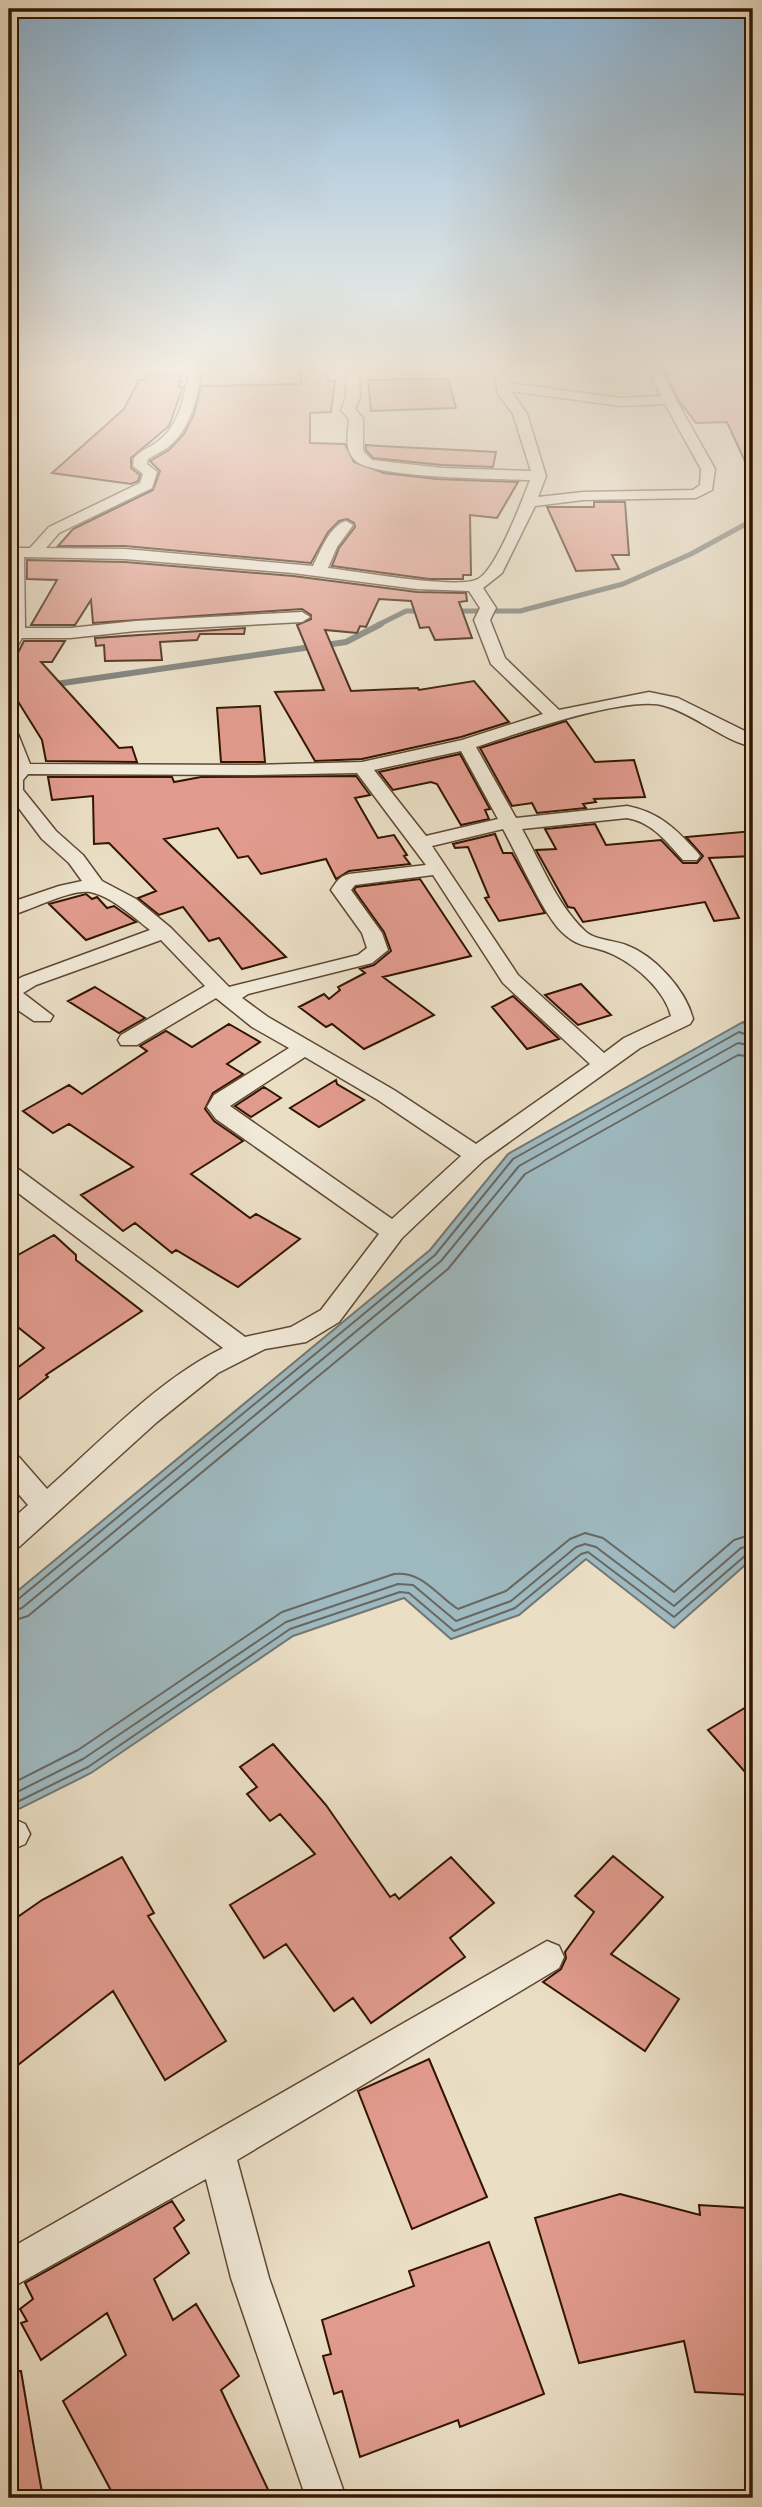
<svg xmlns="http://www.w3.org/2000/svg" width="762" height="2507" font-family="'IM FELL English',serif">
	<style>
		.water { fill: #9eb9c0; stroke: #737773; stroke-width: 2 }
		.lines { fill: none; stroke-linecap: round; stroke-linejoin: round }
		.shore { stroke: #686760; stroke-width: 2 }
		.stream-far1 { stroke: #737773; stroke-width: 5 }
		.stream { stroke: #737773; stroke-width: 6 }
		.building { fill: #e19b8e; stroke: #321500; stroke-width: 2 }
		.minor-casing { stroke: #604731; stroke-width: 3 }
		.minor { fill: #f1ead9; fill-rule: evenodd }
	</style>
	<rect width="100%" height="100%" fill="#eadec5"/>
	<filter id="stains"><feTurbulence type="fractalNoise" baseFrequency=".00286" numOctaves="4"/><feColorMatrix values="0 0 0 0 .2 0 0 0 0 .09 0 0 0 0 .02 0 0 0 .5 -.17"/></filter>
	<radialGradient id="worn" r=".72"><stop offset=".6" stop-color="#630" stop-opacity="0"/><stop offset="1" stop-color="#630" stop-opacity=".3"/></radialGradient>
	<path class="water" d="M743 1022 753 1033V1558L674 1628 586 1559 519 1615 451 1639 404 1598 293 1636 91 1773 9 1814V1598L430 1250 508 1154Z"/>
	<g class="lines">
		<path class="shore" d="M9 1603 16 1601 435 1255 513 1159 739 1032 753 1037
			M9 1612 22 1608 441 1261 519 1166 738 1043 753 1046
			M9 1622 28 1616 448 1269 525 1174 738 1055 753 1057
			M9 1785 78 1750 282 1612 394 1574C423 1571 436 1595 458 1609L506 1591 570 1539 585 1533 603 1538 674 1592 734 1540 753 1534
			M9 1796 83 1759 286 1622 398 1584 413 1585 456 1621 511 1601 576 1547 585 1544 596 1547 674 1606 741 1548 753 1545
			M9 1806 88 1767 290 1629 400 1592 409 1593 454 1631 515 1608 581 1554 588 1552 674 1617 746 1555 753 1554"/>
		<path class="stream-far1" d="M451 611H520L623 584 691 554 753 520
			M378 625 406 611H423"/>
		<path class="stream" d="M49 685 346 642 381 624"/>
	</g>
	<path class="building" d="M300 371H327L328 381H335L331 412 310 413V443L345 444 354 462 384 473 437 479 518 482 497 518 470 515 471 575H463V579H429L332 566 339 548 355 527 354 523 347 519 339 521 328 532 311 563 125 546H58L73 529 153 490 160 471 150 461 169 450 184 434 194 414 201 386 301 384Z
		M753 371V479L727 422 696 423 679 401 665 372Z
		M149 372 182 374 178 381H182L179 387H183L169 426 131 458V468L140 475 138 481 131 484 52 473 124 409 139 380H144Z
		M424 379H448L456 408 371 411 368 380Z
		M366 445 380 446 496 452 493 467 442 465 373 458 366 450Z
		M594 502H625L629 555H612L619 569 576 571 547 507H594Z
		M27 560 125 562 293 576 417 592 466 593 467 601 459 602 472 638 435 640 429 627 420 628 411 601 379 599 366 627 360 626 357 633 325 630 351 691 418 688 419 690 474 681 509 722 461 737 362 759 315 761 275 692 324 690 297 625 311 619V615L302 609 93 623 91 600 75 625H31L57 580 27 579Z
		M245 628 244 634H200L197 640 160 642 162 660 105 661 104 645 96 646 95 638Z
		M24 641H65L52 662H41L119 748 132 747 137 762 46 761 42 740 9 687V670Z
		M260 706 265 762H221L217 708Z
		M566 721 595 762 634 760 645 797 594 799 596 802 583 804 586 808 537 813 532 803 512 806 480 748Z
		M460 754 490 809 485 810 489 819 461 825 437 784 431 782 393 790 379 772Z
		M356 776 370 795 355 798 378 838 394 835 407 855 404 856 410 864 349 871 336 879 326 859 261 874 248 856 238 858 218 828 164 839 286 957 242 969 219 938 209 941 183 907 159 915 138 898 156 891 109 843 94 844 93 796 52 800 48 777H172L174 782 201 777Z
		M595 824 606 845 661 840 683 863H697L703 856 686 837 753 831V856L709 858 739 918 714 921 705 902 583 922 574 908 568 907 536 850 556 849 545 829Z
		M495 834 503 853H512L545 913 499 921 485 898 489 897 468 847 455 848 453 844Z
		M420 879 471 956 383 977 434 1015 364 1049 332 1024 326 1027 299 1007 324 994 329 999 340 990 338 987 365 973 360 969 374 965 391 951 384 932 354 890 356 887Z
		M86 894 92 899 97 897 107 908 114 906 136 922 86 940 49 904Z
		M581 984 611 1015 578 1025 545 995Z
		M95 987 145 1018 119 1033 68 1001Z
		M513 996 559 1039 527 1049 492 1007Z
		M229 1024 260 1042 227 1064 243 1074 213 1093 205 1109 214 1121 243 1141 191 1174 250 1218 256 1214 300 1239 238 1287 176 1250 172 1253 135 1223 123 1231 81 1195 133 1167 69 1124 53 1133 23 1111 69 1085 82 1094 147 1051 140 1046 166 1031 192 1047Z
		M336 1080 337 1084 364 1100 319 1127 290 1108Z
		M264 1087 281 1098 251 1117 235 1106Z
		M54 1235 76 1255V1260L142 1311 46 1375 48 1377 9 1407V1374L44 1348 9 1320V1260Z
		M753 1703V1781L708 1730Z
		M273 1744 326 1805 390 1897 395 1894 399 1899 451 1857 494 1903 450 1938 465 1957 371 2023 353 1998 334 2011 286 1944 264 1958 230 1905 315 1854 280 1814 270 1821 247 1794 257 1787 240 1767Z
		M613 1856 663 1897 611 1954 679 1999 645 2051 543 1982 561 1969 566 1958 565 1952 594 1912 575 1896Z
		M122 1857 154 1913 148 1916 226 2041 165 2080 113 1991 9 2072V1923L42 1900Z
		M429 2059 487 2197 412 2229 358 2091Z
		M620 2194 700 2215 699 2205 748 2208 750 2232H753V2395L695 2392 684 2341 579 2363 535 2218Z
		M172 2201 184 2220 174 2228 189 2253 154 2279 173 2320 196 2304 239 2376 221 2390 272 2498H115L63 2401 126 2355 107 2313 41 2360 21 2323 27 2321 20 2309 33 2299 25 2283Z
		M489 2242 544 2394 460 2427 458 2420 360 2457 342 2391 334 2394 323 2356 331 2354 322 2320 414 2286 409 2271Z
		M21 2371 33 2442 43 2498H9V2372Z"/>
	<g class="lines">
		<defs>
			<path id="minor" d="M189 371H201C198 397 190 431 167 448 161 452 154 455 148 459L147 464 157 472 152 488 59 533 46 548 125 549 313 566C320 552 330 525 346 521L353 525 337 547 328 568C355 571 458 590 478 579 496 570 522 501 530 480 501 479 370 478 355 460 344 449 348 433 349 419L341 410 346 397 347 371H359L360 397 355 409 363 418V451L372 460 442 468 531 471 513 414 498 394 494 371H506L509 383 621 398 661 396 650 371H662L676 400 715 469 712 490 696 498 583 500 535 506 502 573 483 588 496 608 490 620 505 658 559 710 649 692 678 698 753 735V747C722 740 696 715 665 706 630 694 515 734 476 747L516 818 627 806C659 812 676 829 697 852L700 856 697 860H683C667 842 652 822 627 818L522 829C541 863 557 905 585 931 594 940 613 940 626 945 654 955 686 990 693 1019L690 1024 640 1048 484 1160 402 1238 339 1322 306 1342 265 1349 218 1373 157 1422 19 1547 9 1550V1522L28 1505 9 1483V1454L19 1457 47 1489C101 1441 159 1379 223 1348L9 1186V1166L17 1168 245 1337 291 1327 321 1310 379 1234 216 1119 207 1107 214 1095 289 1048 252 1027 216 998 137 1045H121L118 1040 121 1035 205 986 161 940 36 985 23 993 53 1016 50 1021H34L9 1004V984L22 977 150 930C133 917 115 899 94 893 75 886 30 911 9 916V903L59 886 82 881 69 863 42 839 9 795V767L13 766 9 756V729L18 734 30 764 254 765 362 762 462 740 543 714 491 664 474 620 480 608 469 591 417 589 293 573 125 559 24 557 25 628H70L136 621 302 612 310 617 302 622 136 631 70 638H22L15 650 9 652V548H30L49 527 140 483 143 474 133 466 134 458C141 450 149 448 157 442 179 427 185 395 189 371ZM511 391 621 406 665 404 701 469 700 485 693 490 583 492 538 497 546 476 527 414ZM461 751 498 819 426 836 374 770ZM357 773 426 865 349 874C340 876 336 882 331 890L362 933 367 948 358 955 229 987 171 928 136 899 102 881 83 855 56 831 23 790V780L28 774 254 775ZM503 829C518 856 540 907 558 928 579 951 590 943 614 955 637 966 665 991 671 1016L624 1038 604 1053 518 975 432 846ZM433 875 503 983 590 1064 476 1144 394 1090 268 1017 242 998 248 994 372 963 388 950 382 933 351 890 355 885ZM305 1057 378 1100 461 1156 392 1219 230 1106Z
				M14 1819 25 1824 30 1834 25 1844 9 1851V1821Z
				M547 1941 559 1946 564 1957 559 1968 237 2160 269 2278 346 2498H306L231 2278 206 2179 9 2289V2249Z"/>
		</defs>
		<use href="#minor" class="minor-casing"/>
		<use href="#minor" class="minor"/>
	</g>
	<linearGradient id="sky" x2="0" y2="1"><stop stop-color="#8ab6d8"/><stop offset="0.51" stop-color="#f6f0e5"/><stop offset="1" stop-color="#f6f0e5" stop-opacity="0"/></linearGradient>
	<rect width="762" height="722" fill="url(#sky)"/>
	<rect width="762" height="2507" fill="none" stroke="#eadec5" stroke-width="35"/>
	<rect x="10" y="10" width="741" height="2486" fill="none" stroke="#321500" stroke-width="3.5"/>
	<rect x="18" y="18" width="727" height="2472" fill="none" stroke="#321500" stroke-width="2"/>
	<rect width="100%" height="100%" filter="url(#stains)"/>
	<rect width="100%" height="100%" fill="url(#worn)"/>
</svg>
